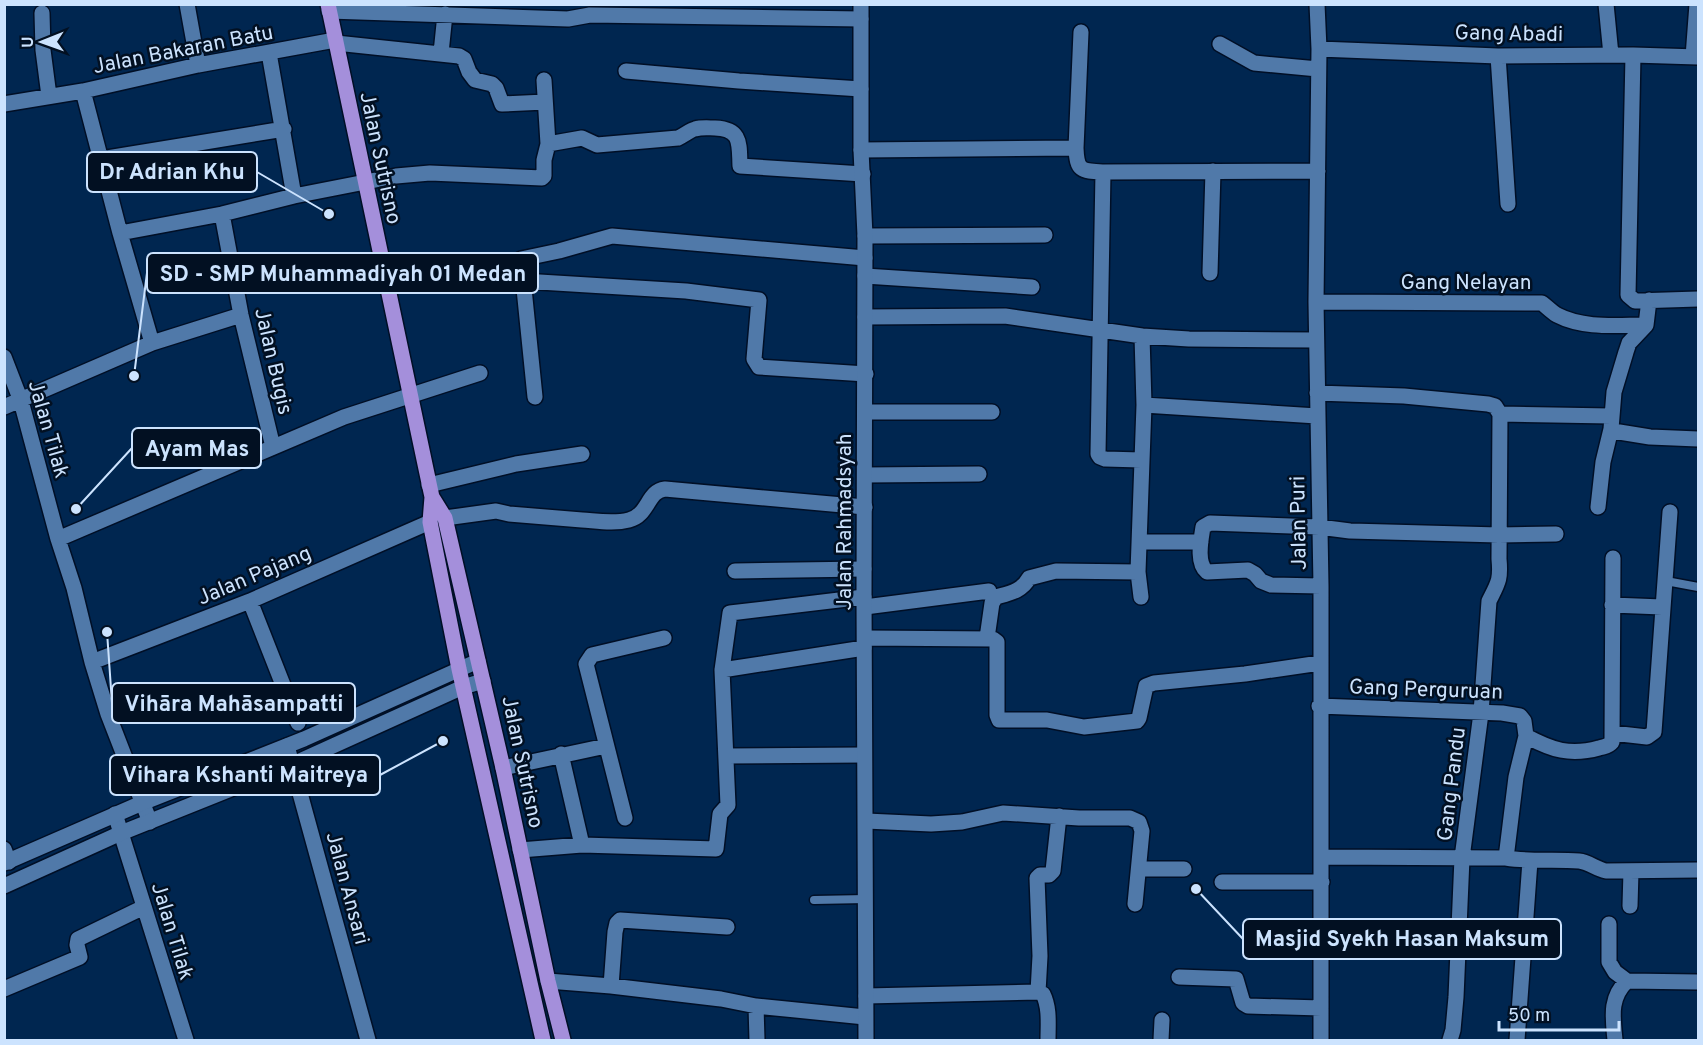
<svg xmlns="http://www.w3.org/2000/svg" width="1703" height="1045" font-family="Overpass,sans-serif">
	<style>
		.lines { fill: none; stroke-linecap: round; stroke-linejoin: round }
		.service-casing { stroke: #000f26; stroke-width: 11 }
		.minor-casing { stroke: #000f26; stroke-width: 18 }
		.tertiary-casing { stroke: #000f26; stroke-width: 18 }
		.secondary-casing { stroke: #000f26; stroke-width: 18 }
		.primary-casing { stroke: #000f26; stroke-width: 18 }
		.service { stroke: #5079a9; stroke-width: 8 }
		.minor { stroke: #5079a9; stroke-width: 15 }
		.tertiary { stroke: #5079a9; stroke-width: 15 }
		.secondary { stroke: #5079a9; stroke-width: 15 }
		.primary { stroke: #a48fdb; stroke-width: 15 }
		.labels { text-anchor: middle; stroke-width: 5; stroke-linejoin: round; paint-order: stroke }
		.street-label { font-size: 21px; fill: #cce3fe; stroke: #021022 }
		.leader { fill: none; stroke: #cce3fe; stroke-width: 2 }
		.callout-dot { fill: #cce3fe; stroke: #021022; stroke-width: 2 }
		.callout { fill: #021022; stroke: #cce3fe; stroke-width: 2 }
		.callout-label { font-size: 22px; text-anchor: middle; font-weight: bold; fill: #cce3fe }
	</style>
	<rect width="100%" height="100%" fill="#002650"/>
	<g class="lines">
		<defs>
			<path id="service" d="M1666 581 1698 587
				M814 900 866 899"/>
			<path id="minor" d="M187 4 198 65
				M1317 4 1319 49 1316 302 1321 586V1040
				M1606 4 1611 55
				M329 11 568 19 590 15 861 19
				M42 13 43 50 49 96
				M1081 32 1076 148C1077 171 1081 171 1103 172L1318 171
				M336 43 459 56 464 59 469 72 475 80 492 84 496 88 502 104 545 102
				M1220 44 1254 63 1318 69
				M1319 49 1498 56 1633 55 1698 57
				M269 53 294 196
				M441 53 445 14
				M1633 55 1628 295 1635 301 1698 299
				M1498 56 1508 204
				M1693 57 1697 4
				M626 71 739 81 861 89
				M544 80 548 144 582 138 597 145 678 138C685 135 690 130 695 129 702 127 709 128 715 128 742 129 739 144 740 166L863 174
				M83 91 120 233 152 343
				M4 104 83 91 198 65 335 40
				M861 150 1076 148
				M101 159 284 129
				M1103 172 1098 454 1100 457 1105 459 1141 460
				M222 214 241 315 273 447
				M120 233 222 214 294 196 396 176 430 173 542 178 544 176V160L548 144
				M865 236 1045 235
				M1210 273 1213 171
				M865 276 1032 287
				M523 281 686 291 759 300 754 359 759 367 866 374
				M1649 300 1646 325 1629 343 1626 352 1614 392 1611 429 1613 431 1650 437 1698 439
				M1316 302 1542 303C1547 307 1552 312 1557 315 1584 329 1617 325 1646 325
				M865 317 1005 316 1142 336
				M4 357 21 401 58 539 74 588 92 662 108 714 150 822
				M1317 393 1404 396 1488 404 1495 406 1500 414 1499 559C1501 580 1498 583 1489 601L1481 713 1462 858 1456 997 1453 1030 1450 1040
				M535 397 521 259 559 251 612 236 865 258
				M1144 405 1317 416
				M4 407 152 343 241 315
				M865 412H992
				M1500 414 1611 416
				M865 475 979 474
				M429 485 516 464 582 454
				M1598 507 1603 462 1611 429
				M445 518 496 511 509 514C533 516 558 518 582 520 597 521 614 524 629 520 649 515 647 491 665 489L865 507
				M58 539 344 417 480 373
				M1140 542H1201
				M735 571 864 569
				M1321 586 1271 585 1261 581 1255 574 1248 570 1207 572C1196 563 1201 540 1203 527L1210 523 1319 527 1350 531 1499 535 1556 534
				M1141 597 1138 572 1144 405 1142 336 1189 339 1316 340
				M250 601 298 723
				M1612 605 1662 607
				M865 607 989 591
				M865 638 993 639 997 642V715L999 720H1047L1084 727 1137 721 1139 718 1146 686 1154 683 1245 674 1320 663
				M987 638 992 603 996 597C1010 593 1022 591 1029 578L1056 571 1138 572
				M92 662 250 601 430 522
				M722 670 864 648
				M1319 706 1502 713 1520 716 1524 721 1526 736 1516 777 1506 858
				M1612 733 1647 737 1654 732 1670 512
				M1526 736C1552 750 1570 756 1599 748 1605 746 1608 747 1612 742L1613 558
				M287 746 368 1040
				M561 754 582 845
				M726 756 864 755
				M503 768 606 746
				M115 814 186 1040
				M625 818 586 664 592 655 664 638
				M866 821 931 824 962 822 1003 813 1079 818H1130L1139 822 1142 831 1135 904
				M4 849 9 862
				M520 850 582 845 716 849 720 814 728 805 722 670 730 613 864 597
				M1322 857 1506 858C1531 862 1555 859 1579 861 1589 862 1596 869 1606 871L1698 870
				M1139 869H1184
				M1222 882H1322
				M1630 906 1631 871
				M1609 924V962L1615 972 1627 981 1698 982
				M1179 977 1236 979 1243 1003 1248 1006 1321 1008
				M548 981 611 986 721 999 756 1006 865 1017
				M611 986 615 932 617 923 620 920 727 927
				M4 989 80 957 77 945 78 939 144 907
				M1038 992 1040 956 1037 878 1040 875H1049L1053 871 1059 816
				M866 996 1038 992 1043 994C1050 1008 1048 1025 1048 1040
				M756 1006 757 1040
				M1161 1040 1162 1020
				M1517 1040 1530 861
				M1615 1040C1613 1018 1609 998 1627 981"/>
			<path id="tertiary" d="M861 4V150L865 236 864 597 866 1040"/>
			<path id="secondary" d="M4 863 142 803 304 739 478 661
				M4 886 121 833 293 764 463 687 483 681"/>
			<path id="primary" d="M328 4 426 469 432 497 430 522 459 669 543 1040
				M432 497 445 518 503 768 548 981 563 1040"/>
		</defs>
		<use href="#service" class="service-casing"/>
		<use href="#minor" class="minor-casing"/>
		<use href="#tertiary" class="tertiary-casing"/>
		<use href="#secondary" class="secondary-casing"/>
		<use href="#primary" class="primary-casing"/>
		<use href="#service" class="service"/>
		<use href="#minor" class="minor"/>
		<use href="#tertiary" class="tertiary"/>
		<use href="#secondary" class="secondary"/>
		<use href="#primary" class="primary"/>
	</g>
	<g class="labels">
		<g class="street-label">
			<text transform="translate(1509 33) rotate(1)" y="7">Gang Abadi</text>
			<text transform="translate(183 49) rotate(-11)" y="7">Jalan Bakaran Batu</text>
			<text transform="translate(381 158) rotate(78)" y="7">Jalan Sutrisno</text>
			<text x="1466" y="289">Gang Nelayan</text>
			<text transform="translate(274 361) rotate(77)" y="7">Jalan Bugis</text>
			<text transform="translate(49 429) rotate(74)" y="7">Jalan Tilak</text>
			<text transform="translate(844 522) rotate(-90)" y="7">Jalan Rahmadsyah</text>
			<text transform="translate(1298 523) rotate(-91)" y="7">Jalan Puri</text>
			<text transform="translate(254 575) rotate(-23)" y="7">Jalan Pajang</text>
			<text transform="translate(1426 689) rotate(2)" y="7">Gang Perguruan</text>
			<text transform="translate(523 762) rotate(78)" y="7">Jalan Sutrisno</text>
			<text transform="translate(1451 784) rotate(-83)" y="7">Gang Pandu</text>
			<text transform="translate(348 888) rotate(75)" y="7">Jalan Ansari</text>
			<text transform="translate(173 931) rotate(73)" y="7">Jalan Tilak</text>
		</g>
	</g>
	<path class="leader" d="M329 214L257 172M134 376L147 273M76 509L132 448M107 632L112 703M443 741L380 775M1196 889L1243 939"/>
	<g class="callout-dot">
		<circle cx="329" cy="214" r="6"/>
		<circle cx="134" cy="376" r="6"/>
		<circle cx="76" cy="509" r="6"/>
		<circle cx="107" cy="632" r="6"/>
		<circle cx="443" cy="741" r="6"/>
		<circle cx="1196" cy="889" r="6"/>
	</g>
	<g class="callout">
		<rect x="87" y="152" width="170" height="40" rx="6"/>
		<rect x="147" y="253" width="391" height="40" rx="6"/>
		<rect x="132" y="428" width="129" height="40" rx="6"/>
		<rect x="112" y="683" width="243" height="40" rx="6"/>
		<rect x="110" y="755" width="270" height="40" rx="6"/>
		<rect x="1243" y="919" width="318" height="40" rx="6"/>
	</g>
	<g class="callout-label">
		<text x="172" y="179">Dr Adrian Khu</text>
		<text x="343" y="281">SD - SMP Muhammadiyah 01 Medan</text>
		<text x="197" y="456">Ayam Mas</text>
		<text x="234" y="711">Vihāra Mahāsampatti</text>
		<text x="245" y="782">Vihara Kshanti Maitreya</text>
		<text x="1402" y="946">Masjid Syekh Hasan Maksum</text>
	</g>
	<rect width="1703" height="1045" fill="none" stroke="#cce3fe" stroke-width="12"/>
	<g transform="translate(42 42) rotate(269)" stroke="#021022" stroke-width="4.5" paint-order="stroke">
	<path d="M0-4.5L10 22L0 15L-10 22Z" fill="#cce3fe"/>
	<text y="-9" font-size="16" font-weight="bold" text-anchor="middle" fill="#cce3fe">U</text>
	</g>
	<path d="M1499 1021v9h120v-9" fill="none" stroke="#cce3fe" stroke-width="3"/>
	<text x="1508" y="1021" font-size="18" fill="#cce3fe" stroke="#021022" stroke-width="4.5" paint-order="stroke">50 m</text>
</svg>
